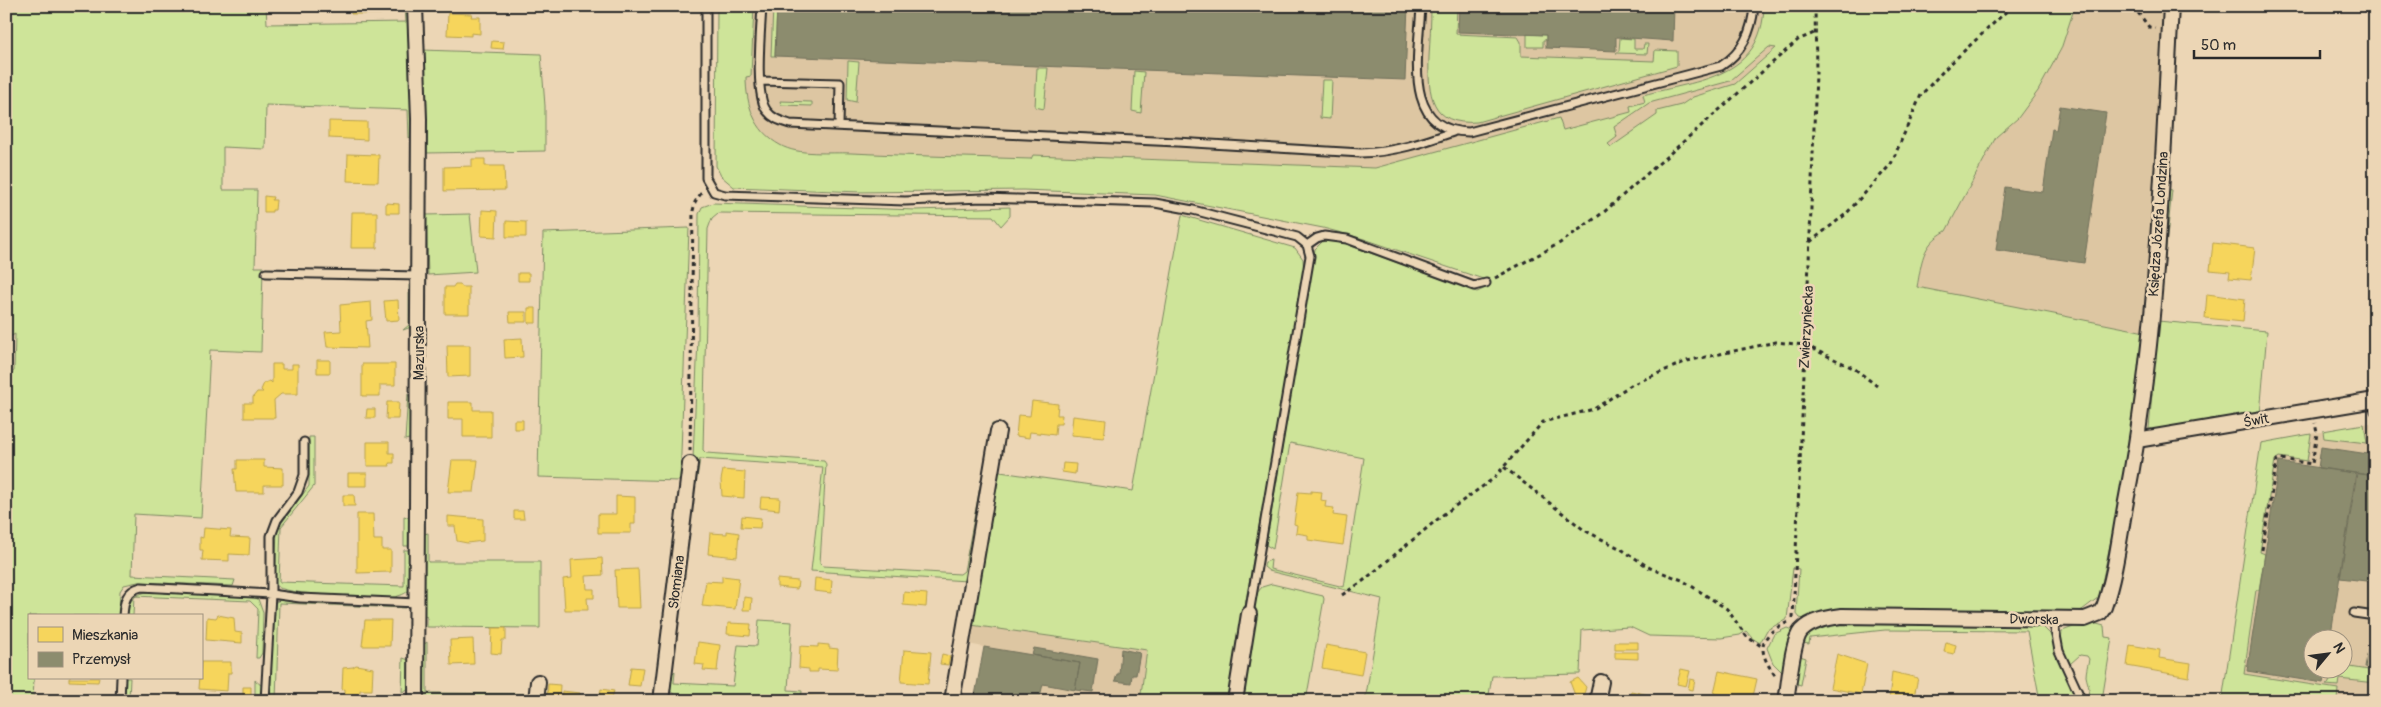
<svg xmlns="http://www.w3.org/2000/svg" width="2381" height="707" font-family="Pangolin,sans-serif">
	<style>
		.built { fill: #ddc6a2; fill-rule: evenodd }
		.green { fill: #cee499; stroke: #7c8862; fill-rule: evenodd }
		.homes { fill: #f6d55c; stroke: #b9a24d }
		.industry { fill: #8c8c6e; stroke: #6f6f5a }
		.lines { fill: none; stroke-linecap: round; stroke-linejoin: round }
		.lane-casing { stroke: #2b2b2b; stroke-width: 11 }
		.street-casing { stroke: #2b2b2b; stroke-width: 18 }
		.path { stroke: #2b2b2b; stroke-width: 3; stroke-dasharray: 4 4; stroke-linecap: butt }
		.lane { stroke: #ecd6b5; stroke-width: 7 }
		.street { stroke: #ecd6b5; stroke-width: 14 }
		.labels { text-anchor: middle; stroke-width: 5; stroke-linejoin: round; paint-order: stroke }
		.street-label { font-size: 14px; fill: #2b2b2b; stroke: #ecd6b5 }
	</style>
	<rect width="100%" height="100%" fill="#ecd6b5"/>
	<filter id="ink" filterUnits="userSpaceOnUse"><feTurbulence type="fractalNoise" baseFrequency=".02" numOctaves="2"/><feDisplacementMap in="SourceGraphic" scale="10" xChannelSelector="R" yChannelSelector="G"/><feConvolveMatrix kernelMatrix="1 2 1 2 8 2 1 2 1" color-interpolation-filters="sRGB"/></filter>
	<g filter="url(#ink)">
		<path class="built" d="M717 6H1810L1811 18 1584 215 1364 239 1323 228 1155 195 1023 190 860 192 734 187 721 176 716 166Z
			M2075 6H2166L2153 251 2145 332 1917 288 1924 252 1933 238 1946 231 1996 137 2018 118 2061 49Z
			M2375 422V701H2222L2261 443ZM2314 640H2344V670H2314Z
			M971 625 1147 650 1140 701H974L984 647 968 644Z"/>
		<path class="green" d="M6 6H266L267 24 406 22 405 6H410L412 135 409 138 408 110 266 105 265 149 223 147V190H257L255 267H263L261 352 210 350 201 518 134 514 132 575 235 580 233 586 138 582 124 585 120 591 119 616H29V678H34L33 701H6V377L14 371 15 334 6 339Z
			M717 6H754L751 76 746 77C746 104 754 131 780 145 799 156 830 152 851 153 911 156 971 157 1031 159L1033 155 1375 168 1559 118 1563 130 1631 112 1630 106 1645 102 1643 95C1699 80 1762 78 1764 6H2075L2061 49 2038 91 2018 118 1996 137 1946 231C1921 245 1922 262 1917 287L2145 332 2132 441 2099 597 2082 610 2070 614 1808 620 1800 618 1796 613 1799 569 1793 568 1787 619 1767 630 1760 643 1752 638 1746 631 1740 635 1721 638 1649 636 1630 627 1582 630 1580 674 1492 676 1488 701H1365L1382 599 1269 571 1264 567 1265 562 1271 560 1270 569 1344 587 1364 458 1290 443 1273 549 1266 545 1315 249 1323 241H1338L1477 292 1490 286 1483 279 1364 239 1323 228 1155 195 1023 190 860 192 734 187 721 176 716 166ZM1769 47 1776 48 1735 84 1693 97 1681 105 1657 111V115L1611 147 1608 144 1617 137 1614 127 1649 103 1730 81Z
			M773 6H777L775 56H771Z
			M1431 6H1457L1456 34 1518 37 1521 42V56L1654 61 1655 50 1677 51V66L1477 122C1430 126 1428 94 1429 57 1430 40 1431 23 1431 6Z
			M1527 34 1546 35V40H1543V47H1527Z
			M1620 38 1634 39V49H1643L1644 44H1648L1647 54 1616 53 1619 51Z
			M422 50 541 54 545 106V151L425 153Z
			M848 61 859 62 856 102 847 100Z
			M1037 68H1048L1044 109 1035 107Z
			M1134 71 1144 72 1141 113 1132 111Z
			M1322 80H1332L1330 119 1320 118Z
			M780 101 812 102V106L781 105Z
			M2168 189 2172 190 2163 275 2161 269Z
			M713 203 916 210 1010 207V216L1001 226 993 216 718 213 712 218 708 229 703 450 706 453 824 461 826 464 820 563 823 566 960 574 964 571 992 424H994L967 581 811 571 823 467 700 459 696 484 692 483 698 338 699 214 702 207Z
			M470 214 476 272 428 275 426 215Z
			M1182 215 1295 248 1303 259 1304 274 1228 701H1140L1147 650 971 625 996 474 1000 470V472L1133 491Z
			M689 228 680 481 538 477 543 233Z
			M409 285 413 286 414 326 403 330 409 325Z
			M2158 321 2267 331 2260 415 2151 431 2149 429Z
			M408 394C413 404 413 426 413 438L405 440Z
			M2364 424 2367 443 2324 438 2323 431Z
			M2311 434 2307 461 2279 457 2275 460 2260 552 2265 554 2259 590H2256L2244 674 2338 689 2337 701H2222L2261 443Z
			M309 437H314V486L281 527 279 582 404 586V550H412L411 587C408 593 402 595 395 597 377 600 301 595 283 589 278 588 277 586 275 582L277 529 309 486Z
			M404 516 413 519V546H404Z
			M428 533V562H540V628L427 627V617L423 615 424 534Z
			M1272 584 1323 596 1324 599 1306 701H1239L1257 593 1262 587Z
			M147 592 250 596 258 599 263 613 262 653 259 658H256L258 609 250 601 134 596 133 616H127C129 602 132 595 147 592Z
			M282 599 404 606 405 608 279 603 276 701H270L273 608 274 603Z
			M759 620 792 622 788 690 802 691 801 701H676V696L668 689 669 677 675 671 674 683 733 686 738 645 757 646Z
			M1844 622 2042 626 2050 634 2077 701H2040L2027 631 1885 630 1810 638 1809 644 1803 643C1810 626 1827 624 1844 622Z
			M2082 624H2097L2104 626 2105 637 2112 638 2102 700 2104 701 2085 700C2092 689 2088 687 2086 676 2086 671 2088 664 2089 659L2087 656 2080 655 2070 664C2064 653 2060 644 2062 631Z
			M1787 628 1792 630V640L1782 672 1773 663 1767 648 1774 634Z
			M427 642V693L529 694V701H422L423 645Z
			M1800 656 1806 658 1801 685 1794 683Z
			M403 658 409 660 408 689 402 692Z
			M2344 666 2375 671V683L2339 679 2338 686 2326 685 2329 683 2331 670H2344Z
			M125 678H130L129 700 151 701H124Z
			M255 680 262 686 261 701H255Z"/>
		<path class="homes" d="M351 6H389L381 7V14H351Z
			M448 13 472 14 471 17H480V34L471 33V36L447 35Z
			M492 41 504 42 503 49 491 48Z
			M329 121 367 122V140L329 138Z
			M348 154 379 155 378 182 347 181Z
			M472 159H485V166H504L505 190 444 191V167L472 166Z
			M264 196 273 197 272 200H276L275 210H272V212H264Z
			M386 203 399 204V213H386Z
			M482 210 497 211 496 237 481 236Z
			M352 212H377V248H351Z
			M506 221 526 222V237H506Z
			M2213 243 2255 248 2251 280 2229 278 2230 272 2210 270Z
			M518 273H529V281H518Z
			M455 284H460L462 287H469V314H445V287H453Z
			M2207 294 2245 299 2243 322 2205 318Z
			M398 300 399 320 386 321 384 301Z
			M371 302 372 320 366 321 368 348 327 347 325 332 341 331 340 305Z
			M528 308H536V323H528Z
			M509 312H526V322H510Z
			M522 338 523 357 505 358 504 339Z
			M447 345H470V376L448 377Z
			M317 360H330V373H317Z
			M272 364H282V369H292V364H298V394H281L274 400 275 418H244V403H253V397L257 392H263L261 390 264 383 270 381 272 383Z
			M362 364H395V385H380V396H362Z
			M1032 401 1058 404 1057 415H1062L1061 424H1056L1055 435 1030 432 1029 438 1016 436 1018 415 1030 416Z
			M387 402H399L398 419H386Z
			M448 402H473V410H491V437H463V419H448Z
			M367 409H375V418H366Z
			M1073 416 1106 420 1104 438 1071 435Z
			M514 420H523V429H514Z
			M367 442H389V453H394V463H389L390 466H367Z
			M237 460H264V467L283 468V485H264V492H236L234 469H237Z
			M452 460H478L474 492H448Z
			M1063 463 1076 464 1075 474 1062 472Z
			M723 470 745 472 744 498 722 496 721 480Z
			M348 473H367V486H348Z
			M1311 491 1322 492 1321 500 1326 501 1325 507 1334 508 1333 515 1347 517 1343 545 1308 540V535L1296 533 1297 525 1294 524 1298 492 1311 493Z
			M343 495H354L355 506H343Z
			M616 496 635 497V524H631V533H598V514H616Z
			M761 497 780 498 779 510 760 508Z
			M514 511H523L524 519H514Z
			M357 514H373L374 540H382V550H391V572L357 573Z
			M448 516 483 519V541L467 543 457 541 455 526H448Z
			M742 516 761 518 760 528 741 527Z
			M204 528 231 530 230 537 250 538 249 555 229 554V561L202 560 203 550H200V537L203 538Z
			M727 531 739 533 737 557 708 554 710 533 727 534Z
			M602 558 603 575 586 576 587 589H594V598H587L588 610H565L563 579 572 578 571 560Z
			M638 569 640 608H617L615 570Z
			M722 576 739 578 735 609 702 606 706 581 722 582Z
			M815 578 832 580 831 593 814 591Z
			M777 579 798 581 797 589 777 587Z
			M904 592 927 594 926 607 903 605Z
			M744 597 752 598 751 610H743Z
			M218 615 234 618 235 632 242 633V643L206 640 207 617 216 618Z
			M365 620H391L390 646H362Z
			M728 623 751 624 750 636 727 634Z
			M492 628H506V640H502L501 654 491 653Z
			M473 639 474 664 451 665 450 640Z
			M698 642 720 645 717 671 703 670 704 665 695 664Z
			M1615 642H1638V649H1615Z
			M1946 642 1956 645 1954 654 1944 652Z
			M818 644 829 645V648L838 649 837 670 818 669V672H809V669L799 668 800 646 818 647Z
			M1326 645 1365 652 1361 675 1322 668Z
			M2130 645 2160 650 2159 658 2191 663 2189 677 2127 666Z
			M904 650 931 652 928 684 901 682Z
			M1615 652H1638V659L1615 658Z
			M942 654 950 656 948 665 940 664Z
			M1837 654 1867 664 1861 694 1830 688Z
			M201 662H231V673H228L227 691 199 689Z
			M356 665 373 668 372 690H360V698H345V689L342 690 343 668 353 667Z
			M631 667 643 668 640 686 628 685Z
			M1681 669 1690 671 1686 686 1677 684Z
			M1719 671 1757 679 1752 701H1730L1731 697 1714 693Z
			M1892 672 1918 678 1913 701H1889Z
			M69 678H99L98 682 69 681Z
			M1578 678 1586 687 1584 694 1576 698 1570 682Z
			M1690 679 1695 680 1693 690 1688 689Z
			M548 684 560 685 559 701H547Z
			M243 687H251V699H243Z
			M601 689 614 691 611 701H599Z
			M562 691 580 693 579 701H561Z
			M1631 691 1657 697 1656 701H1629Z
			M1530 694 1561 701H1529Z
			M809 696 840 698V701H809Z
			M617 698 638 700V701H617Z"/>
		<path class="industry" d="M777 6H1408L1405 80 775 56Z
			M1459 6H1674L1673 41 1616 37V51L1546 48V35L1458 32Z
			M2060 106 2106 113 2084 263 1996 250 2005 187 2043 192 2052 129 2056 130Z
			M2321 447 2375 455V476L2318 468Z
			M2279 462 2356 473 2330 640H2314V670H2326L2323 683 2247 671Z
			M2357 473 2375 476V582L2340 578Z
			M984 647 1080 663 1075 690 1043 684 1039 701H974Z
			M1034 648 1098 659 1093 692 1075 690 1080 663 1032 655Z
			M1121 649 1140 653 1136 675H1132L1131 683 1115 681 1117 674H1119Z
			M2368 650 2375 651V669L2365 667Z"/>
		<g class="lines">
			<defs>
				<path id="lane" d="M706 6V178L714 192 725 195 905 201 983 198 1155 203 1193 210 1297 237 1307 245 1310 256 1249 614
					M762 6C761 28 754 96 767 111 773 119 781 121 790 124L1177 142 1361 153C1395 152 1422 143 1453 132
					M1421 6C1419 52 1401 131 1469 132L1721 66C1743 52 1752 32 1754 6
					M760 81 840 83 839 126
					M1307 245 1317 238 1324 236 1347 239 1474 286 1486 283
					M266 273 419 276
					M2373 400 2375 411
					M304 442V475L298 492 277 520 271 536V594L300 598 417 603
					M2354 613 2375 616
					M123 616C124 601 126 591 141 587L271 594 265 701
					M2053 619 2059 651 2082 701
					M120 701 121 678"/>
				<path id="street" d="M415 6 419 119 416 701
					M2137 440 2375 400
					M536 701 538 682
					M661 701 690 464
					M952 701 998 431
					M1235 701 1249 614
					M1597 701 1601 682
					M1786 701C1789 685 1792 641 1801 631 1812 620 1828 618 1842 616L2085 619 2100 613 2104 607C2116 573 2120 532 2127 496 2158 335 2162 170 2171 6"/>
			</defs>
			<use href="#lane" class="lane-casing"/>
			<use href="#street" class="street-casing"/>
			<path class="path" d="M2133 6 2149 27 2155 28
				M1810 242 1846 214 1891 164 1921 95 1947 67 2012 6
				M1495 278 1560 243 1604 212 1798 40 1814 33
				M690 451 693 211 695 202 702 192
				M1504 467 1584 530 1621 549 1650 568 1682 580 1727 609 1747 637 1763 647
				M2262 550 2277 460 2281 459 2312 464 2317 433 2315 423
				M1342 595 1363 581 1444 514 1493 479 1543 422 1594 409 1631 385 1687 361 1776 342 1805 345 1855 369 1877 386
				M1793 618 1809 262 1816 73 1815 6
				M1775 675C1756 650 1759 635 1788 622"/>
			<use href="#lane" class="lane"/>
			<use href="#street" class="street"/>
		</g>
	</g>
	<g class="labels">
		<g class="street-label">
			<text transform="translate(2158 224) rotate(-86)" y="5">Księdza Józefa Londzina</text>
			<text transform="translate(1806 327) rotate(-87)" y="5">Zwierzyniecka</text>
			<text transform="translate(419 353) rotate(-90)" y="5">Mazurska</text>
			<text transform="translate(2256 420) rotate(-10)" y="5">Świt</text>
			<text transform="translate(676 582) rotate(-83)" y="5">Słomiana</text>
			<text transform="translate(2034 619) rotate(1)" y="5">Dworska</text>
		</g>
	</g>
	<rect width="2381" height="707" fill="none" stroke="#ecd6b5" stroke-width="25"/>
	<rect x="12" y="12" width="2356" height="682" fill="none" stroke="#2b2b2b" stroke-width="2" filter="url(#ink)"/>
	<rect x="28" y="614" width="175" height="65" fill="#ecd6b5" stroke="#9f927e"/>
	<rect x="38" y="627" width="25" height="15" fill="#f6d55c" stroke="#9f927e"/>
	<text x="72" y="640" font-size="15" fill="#2b2b2b">Mieszkania</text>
	<rect x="38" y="652" width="25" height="15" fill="#8c8c6e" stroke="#9f927e"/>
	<text x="72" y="664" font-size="15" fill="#2b2b2b">Przemysł</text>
	<g transform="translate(2328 654) rotate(61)"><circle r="24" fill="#ecd6b5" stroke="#9f927e"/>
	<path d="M0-4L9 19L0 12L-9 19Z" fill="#2b2b2b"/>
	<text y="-8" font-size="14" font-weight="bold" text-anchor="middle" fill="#2b2b2b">N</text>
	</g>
	<path d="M2194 50v8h126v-8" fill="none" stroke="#2b2b2b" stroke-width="2.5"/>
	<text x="2201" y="50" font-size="15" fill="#2b2b2b" stroke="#ecd6b5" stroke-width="4" paint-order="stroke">50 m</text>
</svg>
